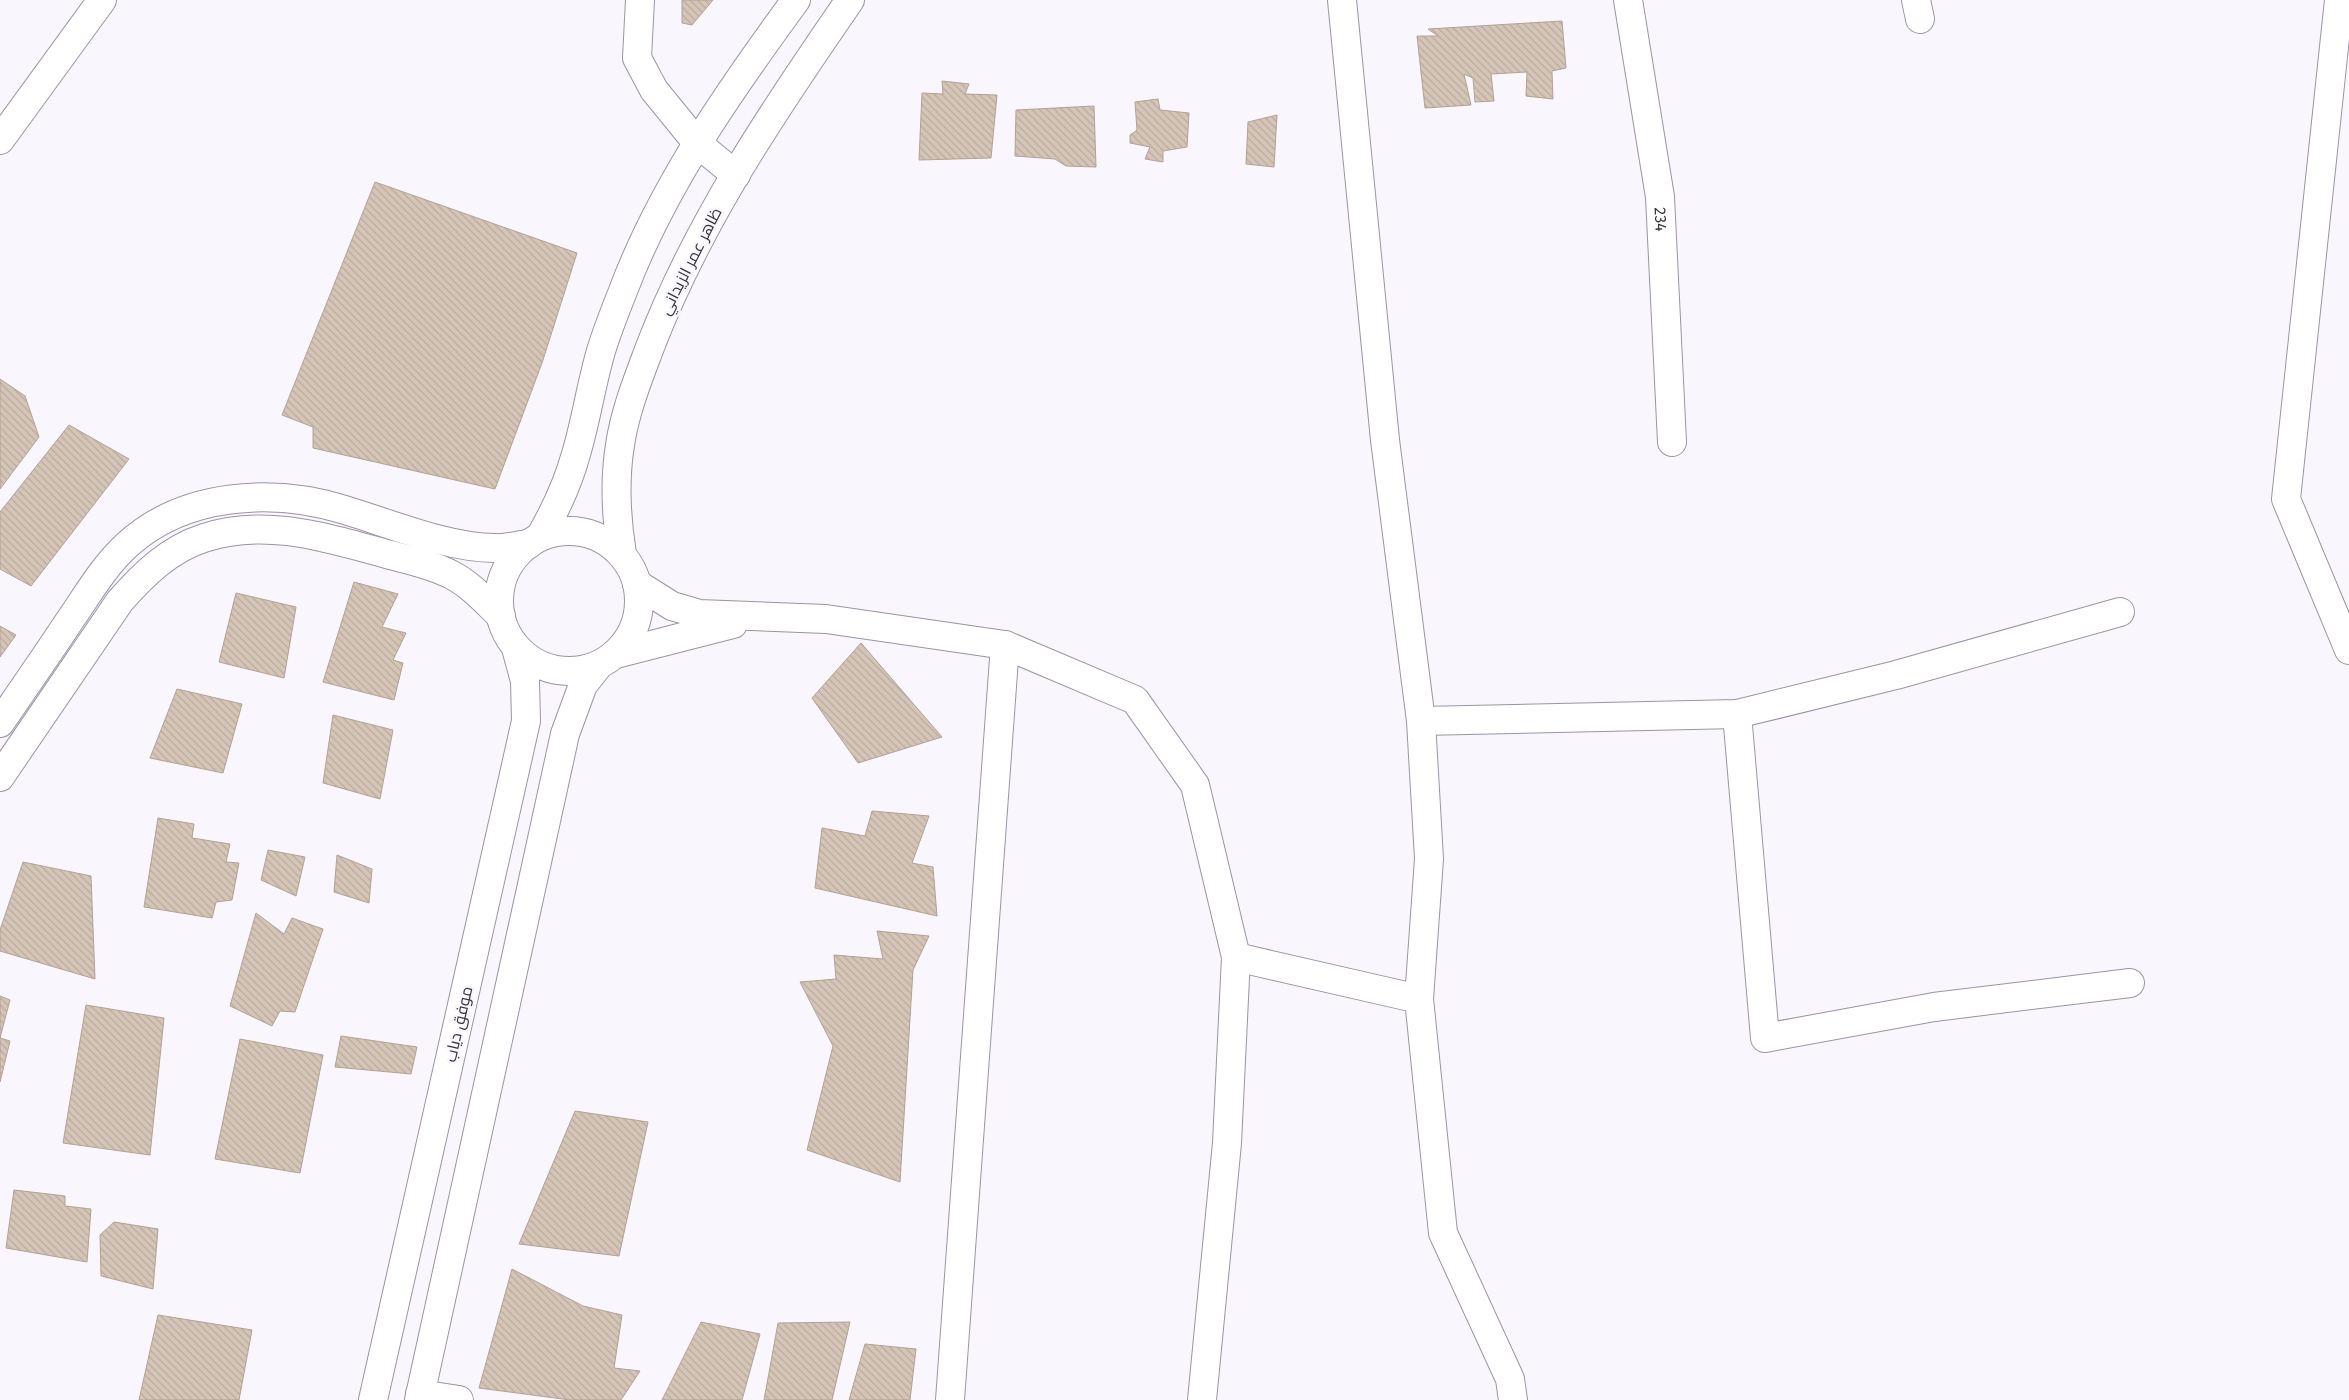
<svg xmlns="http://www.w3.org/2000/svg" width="2349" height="1400" font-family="'Fira Sans',Cairo,sans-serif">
	<defs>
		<pattern id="building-back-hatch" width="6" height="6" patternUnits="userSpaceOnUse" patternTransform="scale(1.25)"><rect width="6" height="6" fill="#d5c5b7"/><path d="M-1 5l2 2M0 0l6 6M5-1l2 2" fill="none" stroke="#b7aa9e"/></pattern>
	</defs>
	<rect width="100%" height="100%" fill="#faf6fd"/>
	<!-- building -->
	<path fill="url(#building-back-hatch)" stroke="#b2a295" d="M 682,0 L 713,0 L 692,25 L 682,23 Z
		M 1562,21 L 1566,68 L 1552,71 L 1553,99 L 1526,96 L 1527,72 L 1491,74 L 1494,101 L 1475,102 L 1473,78 L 1464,74 L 1471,105 L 1425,108 L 1417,36 L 1438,36 L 1428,29 Z
		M 942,81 L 969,84 L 965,94 L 997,95 L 991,158 L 919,160 L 922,93 L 943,94 Z
		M 1158,99 L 1160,110 L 1189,113 L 1187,147 L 1163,151 L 1163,162 L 1145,159 L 1150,147 L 1130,143 L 1130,135 L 1137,130 L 1135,102 Z
		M 1094,106 L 1096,167 L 1066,166 L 1055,159 L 1015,156 L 1016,110 Z
		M 1277,115 L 1274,167 L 1246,164 L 1248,122 Z
		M 375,182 L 577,253 L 542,363 L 495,489 L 313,448 L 313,427 L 282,415 Z
		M 0,379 L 25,396 L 39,437 L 0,489 Z
		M 69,425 L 129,459 L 31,586 L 0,569 L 0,512 Z
		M 354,582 L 398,594 L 382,627 L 406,633 L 393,660 L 403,663 L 394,700 L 323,682 Z
		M 236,593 L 296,607 L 284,678 L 219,662 Z
		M 0,626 L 16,635 L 0,657 Z
		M 861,643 L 942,737 L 858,763 L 812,698 Z
		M 177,689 L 242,704 L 223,773 L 150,758 Z
		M 333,715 L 393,730 L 380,799 L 323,783 Z
		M 872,811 L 929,816 L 912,863 L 933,867 L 937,916 L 815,888 L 822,828 L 865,836 Z
		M 158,818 L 194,824 L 192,838 L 230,844 L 226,862 L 239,863 L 232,900 L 216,902 L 212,918 L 144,907 Z
		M 268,850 L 305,857 L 296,896 L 261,880 Z
		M 337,855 L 372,869 L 369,903 L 334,892 Z
		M 23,862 L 91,876 L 95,979 L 0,951 L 0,930 Z
		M 256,913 L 284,934 L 292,918 L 323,929 L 295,1012 L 280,1011 L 272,1026 L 230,1006 Z
		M 877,931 L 929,936 L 913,970 L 900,1182 L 807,1150 L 833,1046 L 800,982 L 836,979 L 834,955 L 883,959 Z
		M 0,996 L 10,1000 L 0,1038 L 10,1041 L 0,1082 Z
		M 86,1005 L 164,1018 L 150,1155 L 63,1143 Z
		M 341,1036 L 417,1047 L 411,1074 L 335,1067 Z
		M 240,1039 L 323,1055 L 300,1173 L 215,1159 Z
		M 575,1111 L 648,1122 L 619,1256 L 519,1244 Z
		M 14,1190 L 65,1196 L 65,1206 L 91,1209 L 87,1262 L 6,1248 Z
		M 114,1222 L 158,1229 L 153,1289 L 101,1276 L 100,1235 Z
		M 512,1269 L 583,1306 L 622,1315 L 614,1368 L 640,1371 L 621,1400 L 570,1400 L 479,1388 Z
		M 158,1315 L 252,1330 L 239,1400 L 139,1400 Z
		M 701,1322 L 760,1334 L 742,1400 L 662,1400 Z
		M 850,1322 L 832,1400 L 764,1400 L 778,1323 Z
		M 865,1344 L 916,1349 L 910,1400 L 849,1400 Z"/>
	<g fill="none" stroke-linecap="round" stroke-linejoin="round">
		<defs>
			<g id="minor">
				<path d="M 640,0 L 637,58 L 654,90 L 698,144 L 736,175"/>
				<path d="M 1342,0 L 1385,440 L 1421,721 L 1429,859 L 1419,999 L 1443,1233 L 1510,1379 L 1513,1400"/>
				<path id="s1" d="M 1628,0 L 1660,197 L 1672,442"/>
				<path d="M 1916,0 L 1920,19"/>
				<path d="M 2339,0 L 2286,499 L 2349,650"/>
				<path d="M 0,140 L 102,0"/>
				<path d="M 637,584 L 672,606 L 699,614 L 826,619 L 1005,645 L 1135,700 L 1195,785 L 1236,957 L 1227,1143 L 1202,1400"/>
				<path d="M 616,654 L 733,624"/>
				<path d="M 1737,714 L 1765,1038 L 1934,1007 L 2130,983"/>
				<path d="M 1421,721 L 1737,714 L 1896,675 L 2120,612"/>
				<path d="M 0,723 C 23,689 47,655 70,620 C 88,594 104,566 127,545 C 185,492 274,488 345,510 C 391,524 448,548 495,548 C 506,549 518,545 529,544"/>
				<path d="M 0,777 L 120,601 C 143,575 169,549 204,538 C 264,518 324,537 383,553 C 405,559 431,564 452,575 C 471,585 486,602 501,616"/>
				<path d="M 1236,957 L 1419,999"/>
				<path d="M 420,1394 L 459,1400"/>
				<path d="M 950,1400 L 1005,645"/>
			</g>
			<path id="secondary" d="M499 601a70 70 0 1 1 140 0a70 70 0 1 1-140 0Z
				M 540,537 C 555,511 568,483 576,454 C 586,421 591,385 601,351 C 607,331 615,311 623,291 C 662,187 730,90 796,0
				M 622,554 C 616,517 614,482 620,445 C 625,411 638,379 650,347 C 698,222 774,110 850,0
				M 373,1400 L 526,721 L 525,681 L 516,648
				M 419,1400 L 565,734 L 583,685 L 598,666"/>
		</defs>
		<!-- minor casing -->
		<use href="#minor" stroke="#9d93a3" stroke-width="30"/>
		<!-- secondary casing -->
		<use href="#secondary" stroke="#9d93a3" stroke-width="30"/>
		<!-- minor -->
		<use href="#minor" stroke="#fff" stroke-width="28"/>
		<!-- secondary -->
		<use href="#secondary" stroke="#fff" stroke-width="28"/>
	</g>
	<g text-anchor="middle" stroke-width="5" stroke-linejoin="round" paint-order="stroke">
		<!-- street labels -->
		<g font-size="16" fill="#363238" stroke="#faf6fd">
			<text dy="6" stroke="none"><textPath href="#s1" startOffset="222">234</textPath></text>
			<text transform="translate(690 261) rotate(-63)" y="6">ظاهر عمر الزيداني</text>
			<text transform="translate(458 1024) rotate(-77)" y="6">موفق دياب</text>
		</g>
	</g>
</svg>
